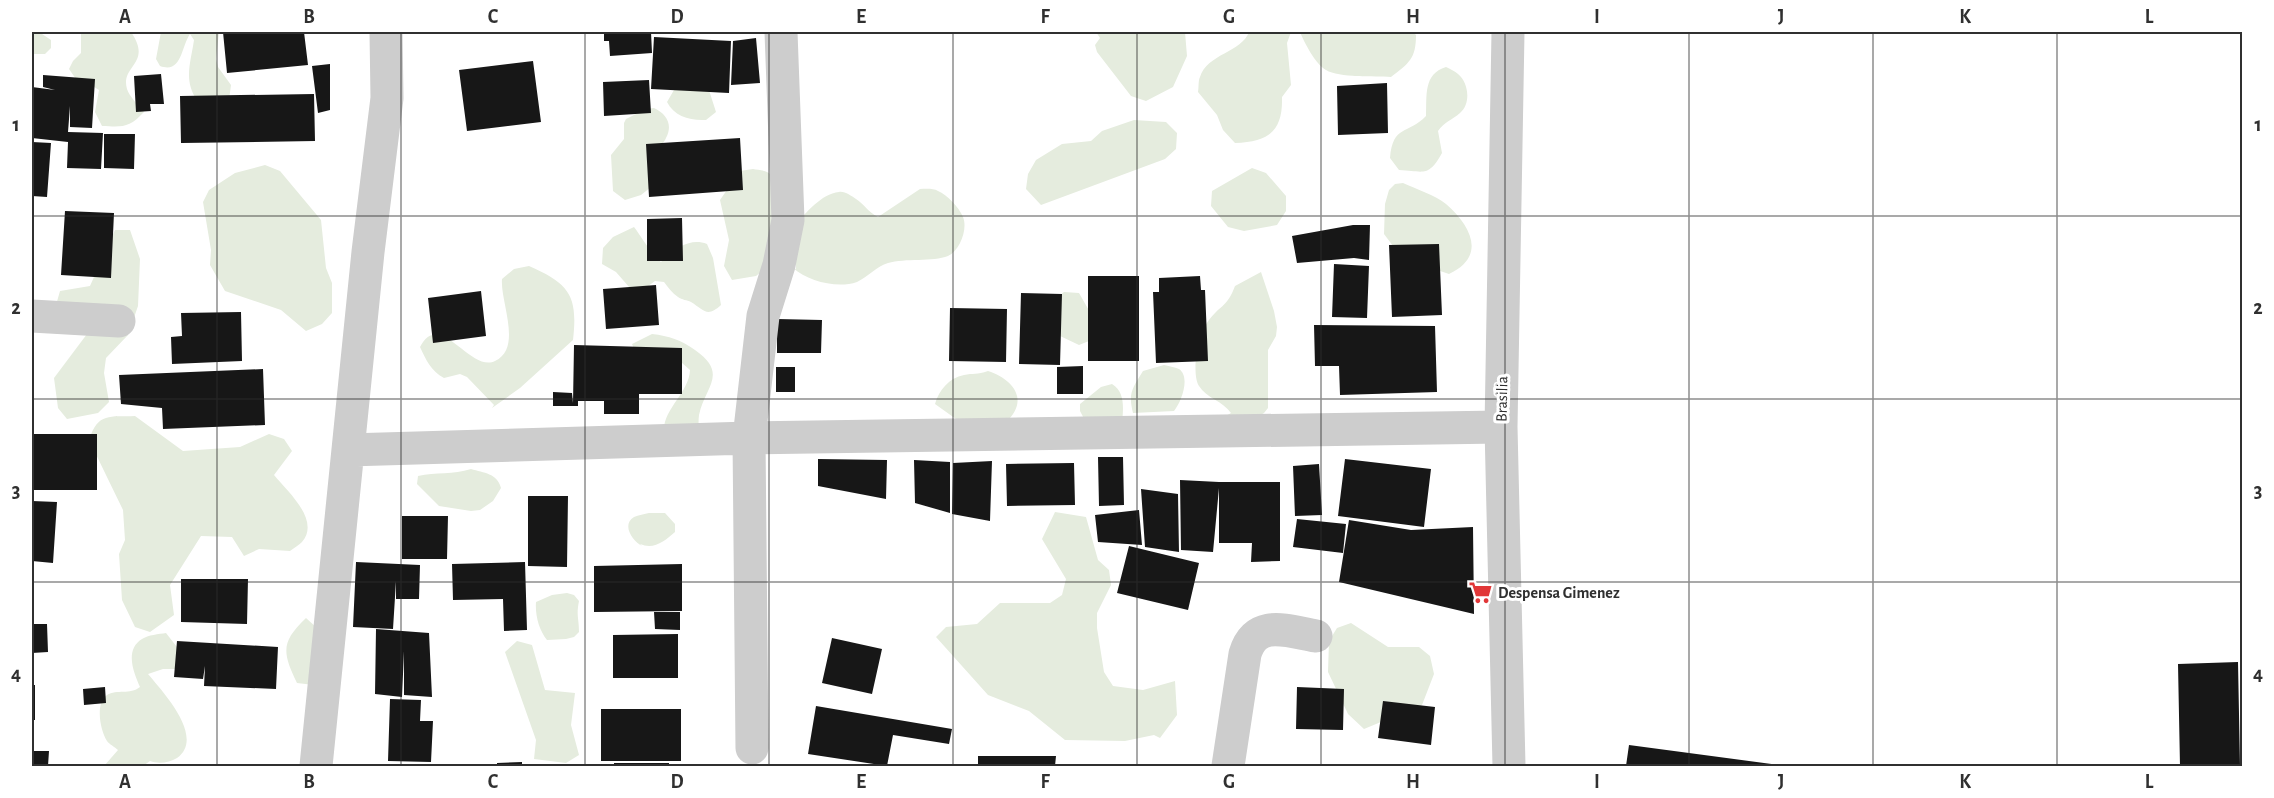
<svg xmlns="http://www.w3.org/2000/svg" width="2274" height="798" font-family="'Alegreya Sans',sans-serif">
	<rect width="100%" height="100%" fill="#fff"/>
	<!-- green -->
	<path fill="#e5ecde" d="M 32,32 L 39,32 L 51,40 L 51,48 L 45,54 L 32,54 Z
		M 81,32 L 131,32 C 153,64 120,65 127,89 C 129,96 139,106 144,112 C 129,128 123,127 102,126 L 95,112 L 99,90 L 86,82 L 78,82 L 69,69 L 73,61 L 81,53 Z
		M 161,32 L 219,32 L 216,59 L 218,67 L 231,85 L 229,100 L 197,100 C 183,80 191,62 194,40 L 190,34 C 181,47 182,74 160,66 L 156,59 Z
		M 1096,32 L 1185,32 L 1187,56 L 1173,87 L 1146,101 L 1131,96 L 1097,52 L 1095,45 L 1100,38 Z
		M 1249,32 L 1291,32 L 1287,43 L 1291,85 L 1282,97 C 1283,131 1269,142 1235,143 L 1223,130 L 1217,115 L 1198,92 C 1199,87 1198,81 1200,77 C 1207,54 1242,52 1249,32 Z
		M 1300,32 L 1413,32 L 1416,35 C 1416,59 1409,63 1391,77 C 1375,76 1339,78 1326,70 C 1316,65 1304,42 1300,32 Z
		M 1446,67 C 1450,69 1455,71 1458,74 C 1469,83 1471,104 1460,113 C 1452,120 1444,122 1438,131 L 1442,153 C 1428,178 1424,171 1399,170 L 1390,158 C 1393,124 1408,135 1426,116 C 1427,96 1423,74 1446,67 Z
		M 708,87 L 716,112 L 706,120 C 690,121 674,116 667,102 L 674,90 Z
		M 654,108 C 667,114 673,125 666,138 C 664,143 660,145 659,150 C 655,162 653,175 651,187 L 641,195 L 625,200 L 613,191 L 611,155 L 624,139 L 624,123 L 626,119 L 646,109 Z
		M 1134,120 L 1166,122 L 1177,133 L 1176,149 L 1165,159 L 1041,205 L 1026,189 L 1028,174 L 1036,160 L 1062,144 L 1091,141 L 1102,131 Z
		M 265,165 L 280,171 L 321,220 L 326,268 L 332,283 L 332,313 L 322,324 L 306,331 L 281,310 L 225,291 L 210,265 L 211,250 L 203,202 L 209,190 L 235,173 Z
		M 1252,168 L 1266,173 L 1286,196 L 1286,211 L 1277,225 L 1244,231 L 1228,227 L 1211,206 L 1212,191 Z
		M 753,169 C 758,170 766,170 770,174 C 783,189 766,252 762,271 L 756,276 L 732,280 L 724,266 L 729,240 L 720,200 L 740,171 Z
		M 1403,183 C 1416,189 1435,195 1446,204 C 1471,226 1487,256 1449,274 L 1402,258 L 1384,234 L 1385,204 L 1389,190 L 1395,184 Z
		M 920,189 C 925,189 933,188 938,191 C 947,195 959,207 963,217 C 968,229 960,250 948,256 C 933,262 905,258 888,263 C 877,266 868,277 857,282 C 837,289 808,281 793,268 L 796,269 L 795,225 C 806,213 821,194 839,192 C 845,191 851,196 856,199 C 864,204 868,212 878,217 Z
		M 634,227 C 641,236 654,258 661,262 C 673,250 689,237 707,244 L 713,258 L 721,305 C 707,318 704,310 691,302 C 687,300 682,300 678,297 C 672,293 668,287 664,282 L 655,281 L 636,295 L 616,272 L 602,264 L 603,248 L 613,237 Z
		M 115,230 L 130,230 L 140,259 L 138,306 L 128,335 L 106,358 L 104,373 L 109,402 L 98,413 L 67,419 L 58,408 L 54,378 L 99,318 L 56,305 L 60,291 L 90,286 Z
		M 529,266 C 570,284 578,296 573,340 L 520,388 L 492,408 L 494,405 L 467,377 L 460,374 L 444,378 C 431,371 426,360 420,347 C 440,308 470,373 495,361 C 523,348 500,302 502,279 L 514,269 Z
		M 1261,272 L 1274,311 L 1277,327 L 1276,336 L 1268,350 L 1268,408 L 1264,413 L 1249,422 L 1226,416 L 1231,413 C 1223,401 1206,398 1199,386 C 1191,373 1198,335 1207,323 C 1218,306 1227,308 1235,286 Z
		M 1064,292 L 1079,293 L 1091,314 L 1094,339 L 1079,345 L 1058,335 L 1046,307 Z
		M 652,334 C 669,336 681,340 695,350 C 729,374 705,386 699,415 C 698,422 699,431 699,438 L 664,431 C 663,409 689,393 690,370 L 673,355 L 635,351 L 632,344 Z
		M 1164,365 C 1168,366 1175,367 1179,369 C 1191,377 1181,403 1174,411 L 1133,413 C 1128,393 1132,389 1143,371 Z
		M 988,371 C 1013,379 1030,400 1006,422 L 956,419 L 935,404 C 939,390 949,378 964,375 C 973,373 977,375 988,371 Z
		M 1112,384 C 1126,393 1123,409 1122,424 L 1089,428 L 1080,411 L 1080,404 L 1101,387 Z
		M 135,416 L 183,451 L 240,447 L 269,434 L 284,439 L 292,451 L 274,475 C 287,491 321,520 302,542 C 299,545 294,548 290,551 L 259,549 L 244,556 L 232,537 L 201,536 L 170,585 L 174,615 L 150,632 L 135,627 L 122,600 L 119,554 L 125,540 L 123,510 L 89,440 C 98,412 110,417 135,416 Z
		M 471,469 C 484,473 497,473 501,488 L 493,501 L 480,510 L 471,511 L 439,506 L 417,484 L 418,476 C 436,472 453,475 471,469 Z
		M 1055,512 L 1086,517 L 1098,560 L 1109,570 L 1111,585 L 1097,613 L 1097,628 L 1104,672 L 1113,686 L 1143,690 L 1175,681 L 1177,715 L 1160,738 L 1154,735 L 1125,741 L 1065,740 L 1029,711 L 988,695 L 936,637 L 946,627 L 977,624 L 1000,603 L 1050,603 L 1062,595 L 1066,579 L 1042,539 Z
		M 649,513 L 665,513 L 675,524 L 675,532 C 665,541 654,550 640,544 L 642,546 C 633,541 621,525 634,517 C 638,515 645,514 649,513 Z
		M 567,593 L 574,595 L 579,601 C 576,616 579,618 579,632 L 574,637 L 566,639 L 547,640 C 539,630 535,615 536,602 L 552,595 Z
		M 306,618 L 317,628 L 314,685 L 297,683 C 282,652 281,642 306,618 Z
		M 1351,623 L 1388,647 L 1419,647 L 1430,656 L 1434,674 L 1422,705 L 1364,729 L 1348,714 L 1328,672 L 1329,641 L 1337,628 Z
		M 166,633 L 184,656 L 179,669 L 163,669 L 148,674 C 162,691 206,737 177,758 C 169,763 158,764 150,761 L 143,766 L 104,766 L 118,750 C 115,747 109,744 107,741 C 100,730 95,703 107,695 C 117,689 130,695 140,687 C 134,673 124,650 142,639 C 148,635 159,634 166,633 Z
		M 517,641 L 532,645 L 545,690 L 575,693 L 571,725 L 579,755 L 566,763 L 534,759 L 536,740 L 505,652 Z"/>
	<!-- building -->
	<path fill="#171717" d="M 223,32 L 304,32 L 308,65 L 227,73 Z
		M 604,32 L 651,32 L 652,53 L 610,56 L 609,41 L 604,41 Z
		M 654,37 L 731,41 L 729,93 L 651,89 Z
		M 756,38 L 760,83 L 731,85 L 733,41 Z
		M 533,61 L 541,122 L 467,131 L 459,70 Z
		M 330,64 L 330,110 L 318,113 L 312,66 Z
		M 161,74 L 164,104 L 150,104 L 151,111 L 136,112 L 134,76 Z
		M 43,75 L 95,79 L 92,128 L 70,127 L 70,106 L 68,132 L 103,133 L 101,169 L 67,168 L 68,142 L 32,138 L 32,87 L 55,90 L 43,87 Z
		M 649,80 L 651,113 L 604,116 L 603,82 Z
		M 1387,83 L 1388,133 L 1338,135 L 1337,86 Z
		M 314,94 L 315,141 L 181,143 L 180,96 Z
		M 104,134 L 135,134 L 134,169 L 104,168 Z
		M 740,138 L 743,190 L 649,197 L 646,144 Z
		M 32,142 L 51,143 L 47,197 L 32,196 Z
		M 65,211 L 114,213 L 111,278 L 61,275 Z
		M 682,218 L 683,261 L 647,261 L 647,219 Z
		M 1353,225 L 1370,225 L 1369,260 L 1354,258 L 1297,263 L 1292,236 Z
		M 1439,244 L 1442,315 L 1392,317 L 1389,245 Z
		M 1334,264 L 1369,266 L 1367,318 L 1332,317 Z
		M 1088,276 L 1139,276 L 1139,361 L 1088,361 Z
		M 1200,276 L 1201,290 L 1205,290 L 1208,361 L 1156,363 L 1153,292 L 1159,292 L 1159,278 Z
		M 656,285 L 659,325 L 606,329 L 603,289 Z
		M 481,291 L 486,336 L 433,343 L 428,298 Z
		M 1021,293 L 1062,294 L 1060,365 L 1019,364 Z
		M 950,308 L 1007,309 L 1006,362 L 949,361 Z
		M 241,312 L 242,361 L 172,364 L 171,337 L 182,336 L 181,313 Z
		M 777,319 L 822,320 L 821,353 L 777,353 Z
		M 1314,325 L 1435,326 L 1437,392 L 1340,395 L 1339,366 L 1315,366 Z
		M 574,345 L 682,348 L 682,394 L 639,394 L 639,414 L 604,414 L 604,401 L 578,401 L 578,406 L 553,406 L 553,392 L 572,393 L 573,403 Z
		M 1083,366 L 1083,394 L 1057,394 L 1057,367 Z
		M 776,367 L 795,367 L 795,392 L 776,392 Z
		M 263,369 L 265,425 L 163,429 L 162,408 L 121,404 L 119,375 Z
		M 32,434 L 97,434 L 97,490 L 32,490 Z
		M 1098,457 L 1123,457 L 1124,505 L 1099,506 Z
		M 818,459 L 887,460 L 886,499 L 818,486 Z
		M 1345,459 L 1431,469 L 1424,527 L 1338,516 Z
		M 914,460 L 950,462 L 950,513 L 915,503 Z
		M 992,461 L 990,521 L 952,514 L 953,463 Z
		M 1074,463 L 1075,505 L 1007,506 L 1006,464 Z
		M 1319,464 L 1322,515 L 1295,516 L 1293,466 Z
		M 1180,480 L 1219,482 L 1280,482 L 1280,561 L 1251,562 L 1252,543 L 1219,543 L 1219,488 L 1213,552 L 1181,550 Z
		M 1141,489 L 1178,494 L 1179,552 L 1145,547 Z
		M 528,496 L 568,496 L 567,567 L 528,566 Z
		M 32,501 L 57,502 L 53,563 L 32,561 Z
		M 1139,510 L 1142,545 L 1098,542 L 1095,515 Z
		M 402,516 L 448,516 L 447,559 L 402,559 Z
		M 1297,519 L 1346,524 L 1343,553 L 1293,547 Z
		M 1349,520 L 1411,530 L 1473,527 L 1474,614 L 1339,582 Z
		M 1129,546 L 1199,563 L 1188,610 L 1117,593 Z
		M 356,562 L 420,565 L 419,599 L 396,599 L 396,581 L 393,629 L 353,627 Z
		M 525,562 L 527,630 L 504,631 L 503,599 L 453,600 L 452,564 Z
		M 682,564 L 682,611 L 594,612 L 594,566 Z
		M 181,579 L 248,579 L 247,624 L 181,622 Z
		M 654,612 L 680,612 L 680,630 L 655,629 Z
		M 32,624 L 47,624 L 48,652 L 32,653 Z
		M 376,629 L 429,633 L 432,697 L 404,695 L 404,651 L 402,697 L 375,694 Z
		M 678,634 L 678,678 L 613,678 L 613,635 Z
		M 832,638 L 882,649 L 872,694 L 822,683 Z
		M 177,641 L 278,647 L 276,689 L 204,686 L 205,666 L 203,679 L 174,677 Z
		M 2238,662 L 2240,766 L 2180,766 L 2178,664 Z
		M 32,685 L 35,685 L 35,720 L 32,720 Z
		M 105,687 L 106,703 L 84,705 L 83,689 Z
		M 1297,687 L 1344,689 L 1343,730 L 1296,729 Z
		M 390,699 L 421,700 L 420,721 L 433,721 L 431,762 L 388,761 Z
		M 1383,701 L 1435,707 L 1431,745 L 1378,738 Z
		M 816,706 L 952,729 L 949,744 L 893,735 L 887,766 L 808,754 Z
		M 601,709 L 681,709 L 681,761 L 601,761 Z
		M 1629,745 L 1779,765 L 1779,766 L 1626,766 Z
		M 32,751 L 49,751 L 48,766 L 32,766 Z
		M 978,756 L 1056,756 L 1055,766 L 978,766 Z
		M 522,762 L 522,766 L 497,766 L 497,763 Z
		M 614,763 L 669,763 L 669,766 L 614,766 Z
		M 398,764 L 458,764 L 458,766 L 398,766 Z"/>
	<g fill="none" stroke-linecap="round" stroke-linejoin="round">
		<!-- minor -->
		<path stroke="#cdcdcd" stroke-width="33" d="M 1508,32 L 1501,427 L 1509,766
			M 32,316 L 119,321
			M 348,450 L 749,438 L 1501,427
			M 752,748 L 749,438 L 763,316 L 779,265 L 788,220 L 781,32
			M 316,766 L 368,252 L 387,98 L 386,32
			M 1228,766 L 1245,654 C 1256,618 1287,631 1316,636"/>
	</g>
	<!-- grid -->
	<path fill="none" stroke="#303030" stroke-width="1.5" stroke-opacity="0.55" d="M 217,32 L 217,766M 401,32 L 401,766M 585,32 L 585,766M 769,32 L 769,766M 953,32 L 953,766M 1137,32 L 1137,766M 1321,32 L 1321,766M 1505,32 L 1505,766M 1689,32 L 1689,766M 1873,32 L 1873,766M 2057,32 L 2057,766M 32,216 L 2242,216M 32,399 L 2242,399M 32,582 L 2242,582"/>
	<!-- icons -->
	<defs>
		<symbol id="supermarket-bare" viewBox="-9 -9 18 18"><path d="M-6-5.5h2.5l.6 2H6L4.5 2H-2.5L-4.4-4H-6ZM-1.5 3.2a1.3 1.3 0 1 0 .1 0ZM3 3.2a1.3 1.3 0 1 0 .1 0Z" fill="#e13738" stroke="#fff" stroke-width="2.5" paint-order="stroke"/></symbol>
	</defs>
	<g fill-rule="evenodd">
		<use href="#supermarket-bare" x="1464" y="576" width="33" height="33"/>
	</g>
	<g text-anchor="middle" stroke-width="6" stroke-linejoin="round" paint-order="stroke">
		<!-- street labels -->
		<g font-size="16" fill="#303030" stroke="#fff">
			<text transform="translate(1501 399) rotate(-89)" y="6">Brasilia</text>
		</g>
		<!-- poi labels -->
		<g font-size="16" font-weight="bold" fill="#303030" stroke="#fff" text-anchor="start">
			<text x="1498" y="598">Despensa Gimenez</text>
		</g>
	</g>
	<!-- border -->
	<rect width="2274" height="798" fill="none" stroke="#ffffff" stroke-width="66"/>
	<rect x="33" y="33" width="2208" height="732" fill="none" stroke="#303030" stroke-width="2"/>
	<g font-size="20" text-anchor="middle" font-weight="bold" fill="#303030">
		<text x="125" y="23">A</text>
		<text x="309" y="23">B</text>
		<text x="493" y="23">C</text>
		<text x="677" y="23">D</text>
		<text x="861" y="23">E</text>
		<text x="1045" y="23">F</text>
		<text x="1229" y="23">G</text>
		<text x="1413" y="23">H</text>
		<text x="1597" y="23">I</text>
		<text x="1781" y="23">J</text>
		<text x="1965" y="23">K</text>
		<text x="2149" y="23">L</text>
		<text x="16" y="131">1</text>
		<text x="2258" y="131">1</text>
		<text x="16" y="314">2</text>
		<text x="2258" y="314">2</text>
		<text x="16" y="497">3</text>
		<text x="2258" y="497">3</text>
		<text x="16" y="680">4</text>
		<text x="2258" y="680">4</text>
		<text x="125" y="788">A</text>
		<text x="309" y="788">B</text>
		<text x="493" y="788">C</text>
		<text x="677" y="788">D</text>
		<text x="861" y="788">E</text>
		<text x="1045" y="788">F</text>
		<text x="1229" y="788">G</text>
		<text x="1413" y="788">H</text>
		<text x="1597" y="788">I</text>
		<text x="1781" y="788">J</text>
		<text x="1965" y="788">K</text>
		<text x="2149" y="788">L</text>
	</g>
</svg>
